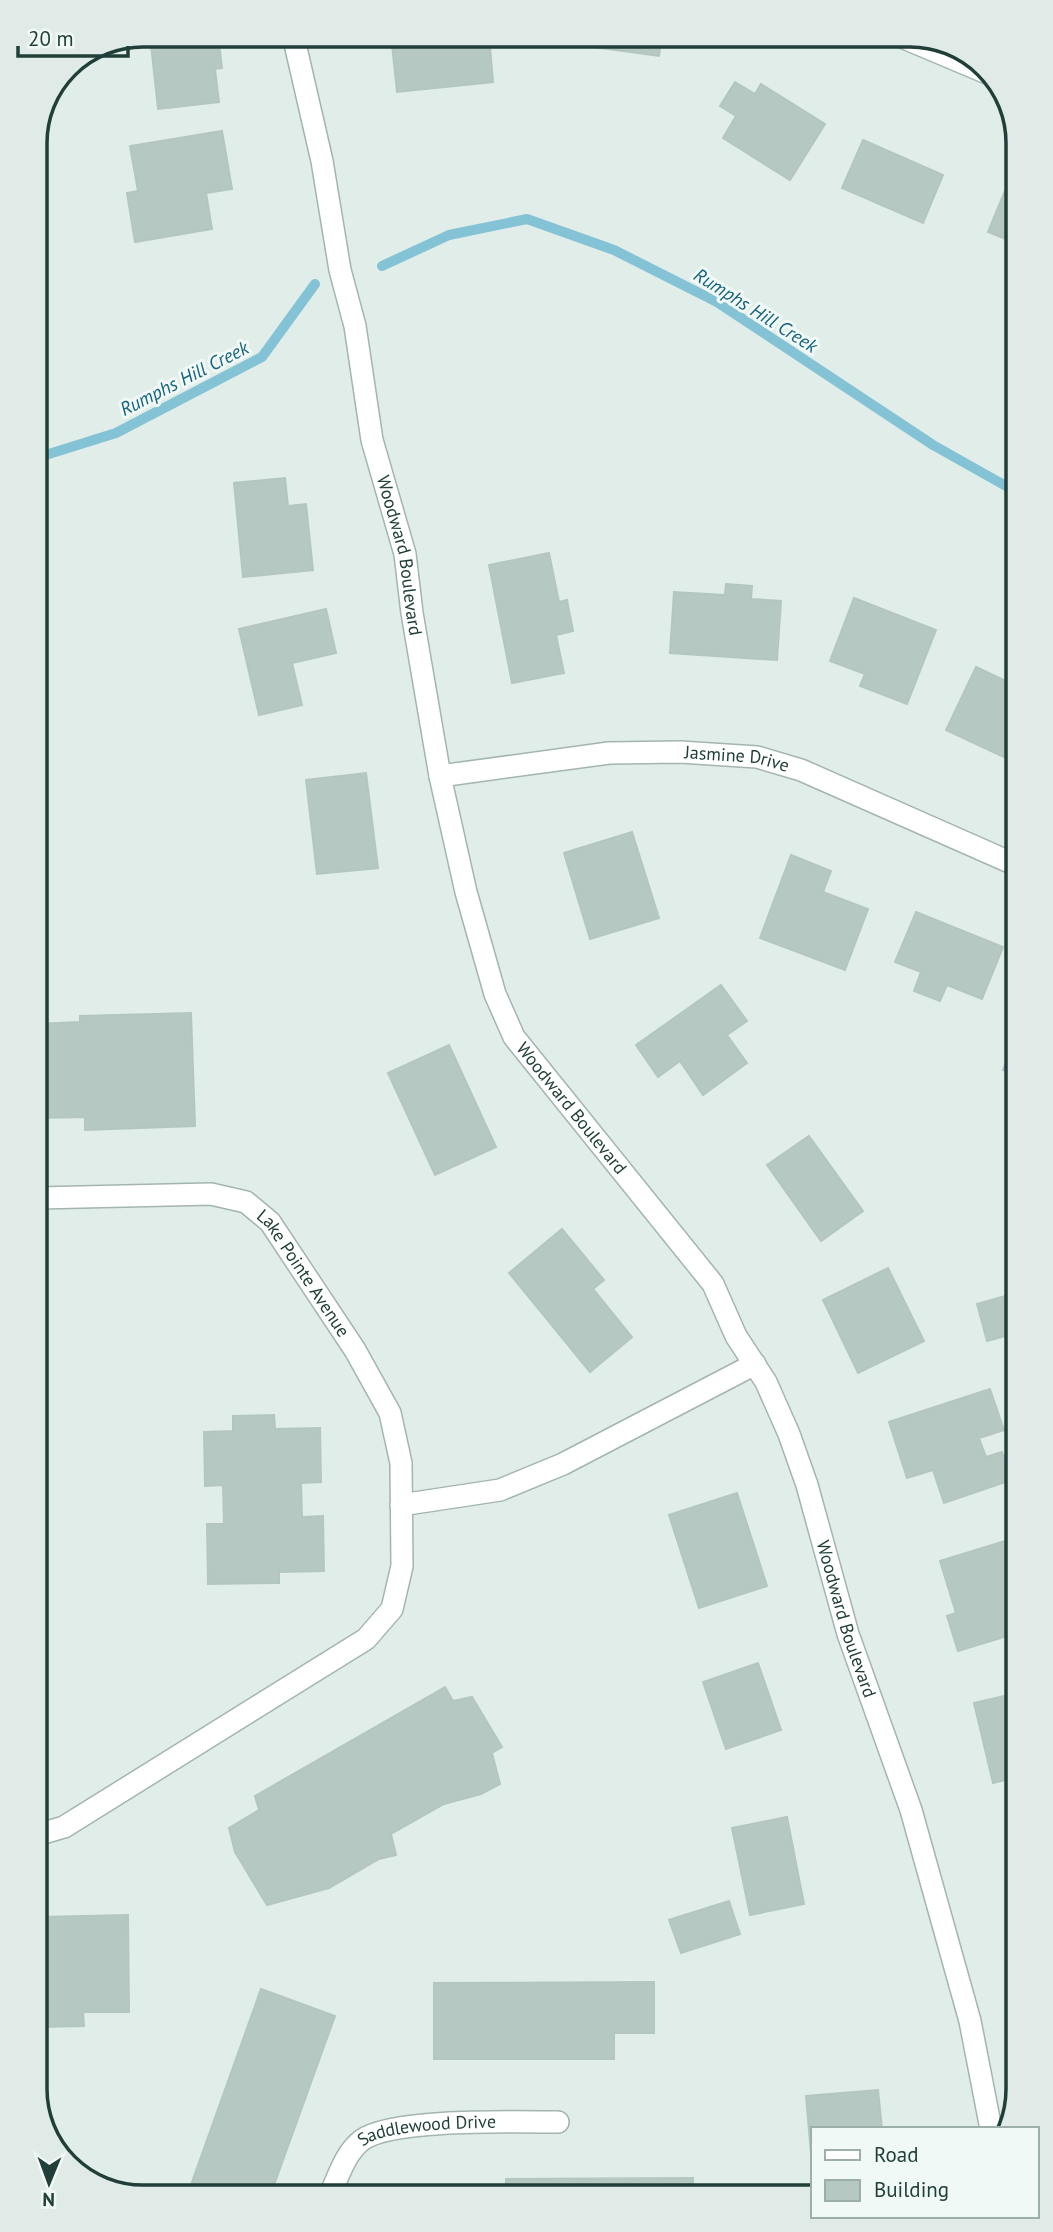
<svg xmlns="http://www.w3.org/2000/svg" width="1053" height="2232" font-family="'PT Sans',sans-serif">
	<rect width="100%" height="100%" fill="#e1ede8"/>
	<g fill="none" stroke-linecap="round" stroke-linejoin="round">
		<!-- stream -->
		<path stroke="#84c2d6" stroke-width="10" d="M 382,266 L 449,235 L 527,219 L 614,250 L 717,302 L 933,445 L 1013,490
			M 36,458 L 116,433 L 262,357 L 315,284"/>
	</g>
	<!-- building -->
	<path fill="#b6c8c2" stroke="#b3c7c0" stroke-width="2" d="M 150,35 L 218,35 L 222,68 L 215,69 L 219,102 L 158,109 Z
		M 391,35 L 489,35 L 493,82 L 397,92 Z
		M 564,35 L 662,35 L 659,56 L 563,43 Z
		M 735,82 L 755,94 L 761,84 L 825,124 L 790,180 L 723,138 L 736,116 L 720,106 Z
		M 222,131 L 232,189 L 206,193 L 212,229 L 135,242 L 127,193 L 138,191 L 130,146 Z
		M 863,140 L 943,175 L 923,223 L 842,188 Z
		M 1011,176 L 1012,177 L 1013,242 L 988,232 Z
		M 285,478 L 288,506 L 306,504 L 313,570 L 243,577 L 234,483 Z
		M 549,553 L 559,602 L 567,600 L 573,631 L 556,635 L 564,673 L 512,683 L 489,565 Z
		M 726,584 L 752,586 L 751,599 L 781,601 L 777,660 L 670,653 L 674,592 L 725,595 Z
		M 854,598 L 936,630 L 907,704 L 860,686 L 865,674 L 830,661 Z
		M 326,609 L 336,653 L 292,663 L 302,705 L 259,715 L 239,629 Z
		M 976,667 L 1014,685 L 1014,746 L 1008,759 L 946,730 Z
		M 366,773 L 378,868 L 317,874 L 306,780 Z
		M 632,832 L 659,918 L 590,939 L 564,853 Z
		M 791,855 L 831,871 L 823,892 L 868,909 L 845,970 L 760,938 Z
		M 916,912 L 1003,947 L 982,999 L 947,985 L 940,1001 L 914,991 L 921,972 L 895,962 Z
		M 721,985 L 747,1021 L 727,1035 L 747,1063 L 703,1095 L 680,1061 L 658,1077 L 636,1045 Z
		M 191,1013 L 195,1126 L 85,1130 L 85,1117 L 38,1118 L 38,1024 L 80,1022 L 80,1016 Z
		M 1015,1040 L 1015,1074 L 1003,1070 Z
		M 449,1045 L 496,1147 L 435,1175 L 388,1073 Z
		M 809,1136 L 863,1211 L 821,1241 L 767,1165 Z
		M 562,1229 L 604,1280 L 593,1289 L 632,1337 L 590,1372 L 509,1273 Z
		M 888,1268 L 924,1341 L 858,1373 L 823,1300 Z
		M 1016,1293 L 1016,1333 L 987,1341 L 977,1304 Z
		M 990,1389 L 1004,1430 L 979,1438 L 986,1457 L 1002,1452 L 1011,1480 L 944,1503 L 933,1470 L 907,1478 L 889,1422 Z
		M 274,1415 L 275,1429 L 320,1428 L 321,1482 L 301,1483 L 302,1517 L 323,1516 L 324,1571 L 279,1572 L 279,1583 L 208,1584 L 207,1524 L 224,1524 L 223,1485 L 205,1486 L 204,1432 L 233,1431 L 233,1416 Z
		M 737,1493 L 767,1586 L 699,1608 L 669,1515 Z
		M 1005,1541 L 1016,1578 L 1017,1633 L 958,1651 L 947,1616 L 956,1613 L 940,1561 Z
		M 758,1663 L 781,1730 L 726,1749 L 703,1682 Z
		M 445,1687 L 453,1701 L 472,1697 L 502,1747 L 492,1753 L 500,1784 L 481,1794 L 444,1804 L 391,1834 L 396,1855 L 379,1859 L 329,1888 L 267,1905 L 235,1852 L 229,1828 L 259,1810 L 255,1796 Z
		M 1017,1693 L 1017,1777 L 993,1783 L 974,1703 Z
		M 787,1817 L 804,1904 L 750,1915 L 732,1828 Z
		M 729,1901 L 740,1934 L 681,1953 L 669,1920 Z
		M 128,1915 L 129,2012 L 83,2012 L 84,2026 L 41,2027 L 40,1917 Z
		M 654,1982 L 654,2033 L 614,2033 L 614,2059 L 434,2059 L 434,1983 Z
		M 261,1989 L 335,2016 L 270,2196 L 187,2196 Z
		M 878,2090 L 882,2129 L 813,2129 L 813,2177 L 806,2096 Z
		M 693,2178 L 693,2193 L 506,2194 L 506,2179 Z"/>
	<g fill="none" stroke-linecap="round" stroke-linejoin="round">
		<defs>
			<g id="minor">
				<path id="s1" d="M 293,35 L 322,161 L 340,270 L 355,326 L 372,440 L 405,554 L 412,613 L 440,776 L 466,892 L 495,994 L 514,1037 L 713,1284 L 736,1336 L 766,1382 L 789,1434 L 807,1485 L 848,1634 L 911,1810 L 970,2021 L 991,2129"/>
				<path d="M 897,35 L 987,73"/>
				<path id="s2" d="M 440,776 L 609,753 L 680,752 L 757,757 L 801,770 L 1014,864"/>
				<path id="s3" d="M 38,1198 L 211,1194 L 246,1202 L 270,1222 L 355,1350 L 390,1413 L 401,1463 L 402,1566 L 392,1609 L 366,1639 L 64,1827 L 40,1834"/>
				<path d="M 401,1505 L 500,1490 L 563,1464 L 755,1364"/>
				<path id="s4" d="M 330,2195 C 338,2177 345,2153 362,2140 C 392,2118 517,2122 558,2122"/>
			</g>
		</defs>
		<!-- minor casing -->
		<use href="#minor" stroke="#a3b5b0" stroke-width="24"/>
		<!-- minor -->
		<use href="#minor" stroke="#fff" stroke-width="21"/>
	</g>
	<g text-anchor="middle" stroke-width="6" stroke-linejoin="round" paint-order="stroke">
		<!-- street labels -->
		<g font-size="18" fill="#203f39" stroke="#f1f9f6">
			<text dy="6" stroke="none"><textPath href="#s1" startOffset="532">Woodward Boulevard</textPath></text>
			<text dy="6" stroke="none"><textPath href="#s2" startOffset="299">Jasmine Drive</textPath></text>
			<text dy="6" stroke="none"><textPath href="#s1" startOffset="1120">Woodward Boulevard</textPath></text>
			<text dy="6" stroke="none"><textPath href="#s3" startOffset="301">Lake Pointe Avenue</textPath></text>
			<text dy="6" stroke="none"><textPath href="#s1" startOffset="1708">Woodward Boulevard</textPath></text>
			<text dy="6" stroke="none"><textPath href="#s4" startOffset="131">Saddlewood Drive</textPath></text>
		</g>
		<!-- water labels -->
		<g font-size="19" font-style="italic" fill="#15637f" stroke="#f1f9f6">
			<text transform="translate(756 310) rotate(32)" y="7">Rumphs Hill Creek</text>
			<text transform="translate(184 378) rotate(-27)" y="7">Rumphs Hill Creek</text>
		</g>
	</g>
	<!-- crop -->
	<path d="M0 0H1053V2232H0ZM143 47H910A96 96 0 0 1 1006 143V2089A96 96 0 0 1 910 2185H143A96 96 0 0 1 47 2089V143A96 96 0 0 1 143 47Z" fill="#e0eae7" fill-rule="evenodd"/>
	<path fill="none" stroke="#203f39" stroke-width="3.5" d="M143 47H910A96 96 0 0 1 1006 143V2089A96 96 0 0 1 910 2185H143A96 96 0 0 1 47 2089V143A96 96 0 0 1 143 47Z"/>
	<!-- legend -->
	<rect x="811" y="2127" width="228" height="91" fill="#f1f9f6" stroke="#9dafaa" stroke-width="2"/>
	<rect x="825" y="2150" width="35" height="10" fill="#ffffff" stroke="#9dafaa" stroke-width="2"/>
	<text x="874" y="2162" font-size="21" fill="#203f39">Road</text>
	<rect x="825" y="2180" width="35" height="21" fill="#b6c8c2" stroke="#9dafaa" stroke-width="2"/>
	<text x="874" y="2197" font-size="21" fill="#203f39">Building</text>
	<!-- north arrow -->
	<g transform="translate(49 2183) rotate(181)" stroke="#f1f9f6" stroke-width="5" paint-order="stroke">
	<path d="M0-5L12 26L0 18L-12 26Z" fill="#203f39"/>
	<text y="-10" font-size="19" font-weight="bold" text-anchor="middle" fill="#203f39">N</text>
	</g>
	<!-- scale -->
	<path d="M18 46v10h110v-10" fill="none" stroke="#203f39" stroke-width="3.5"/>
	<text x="28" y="46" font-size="21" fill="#203f39" stroke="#f1f9f6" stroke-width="5" paint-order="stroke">20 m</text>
</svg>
